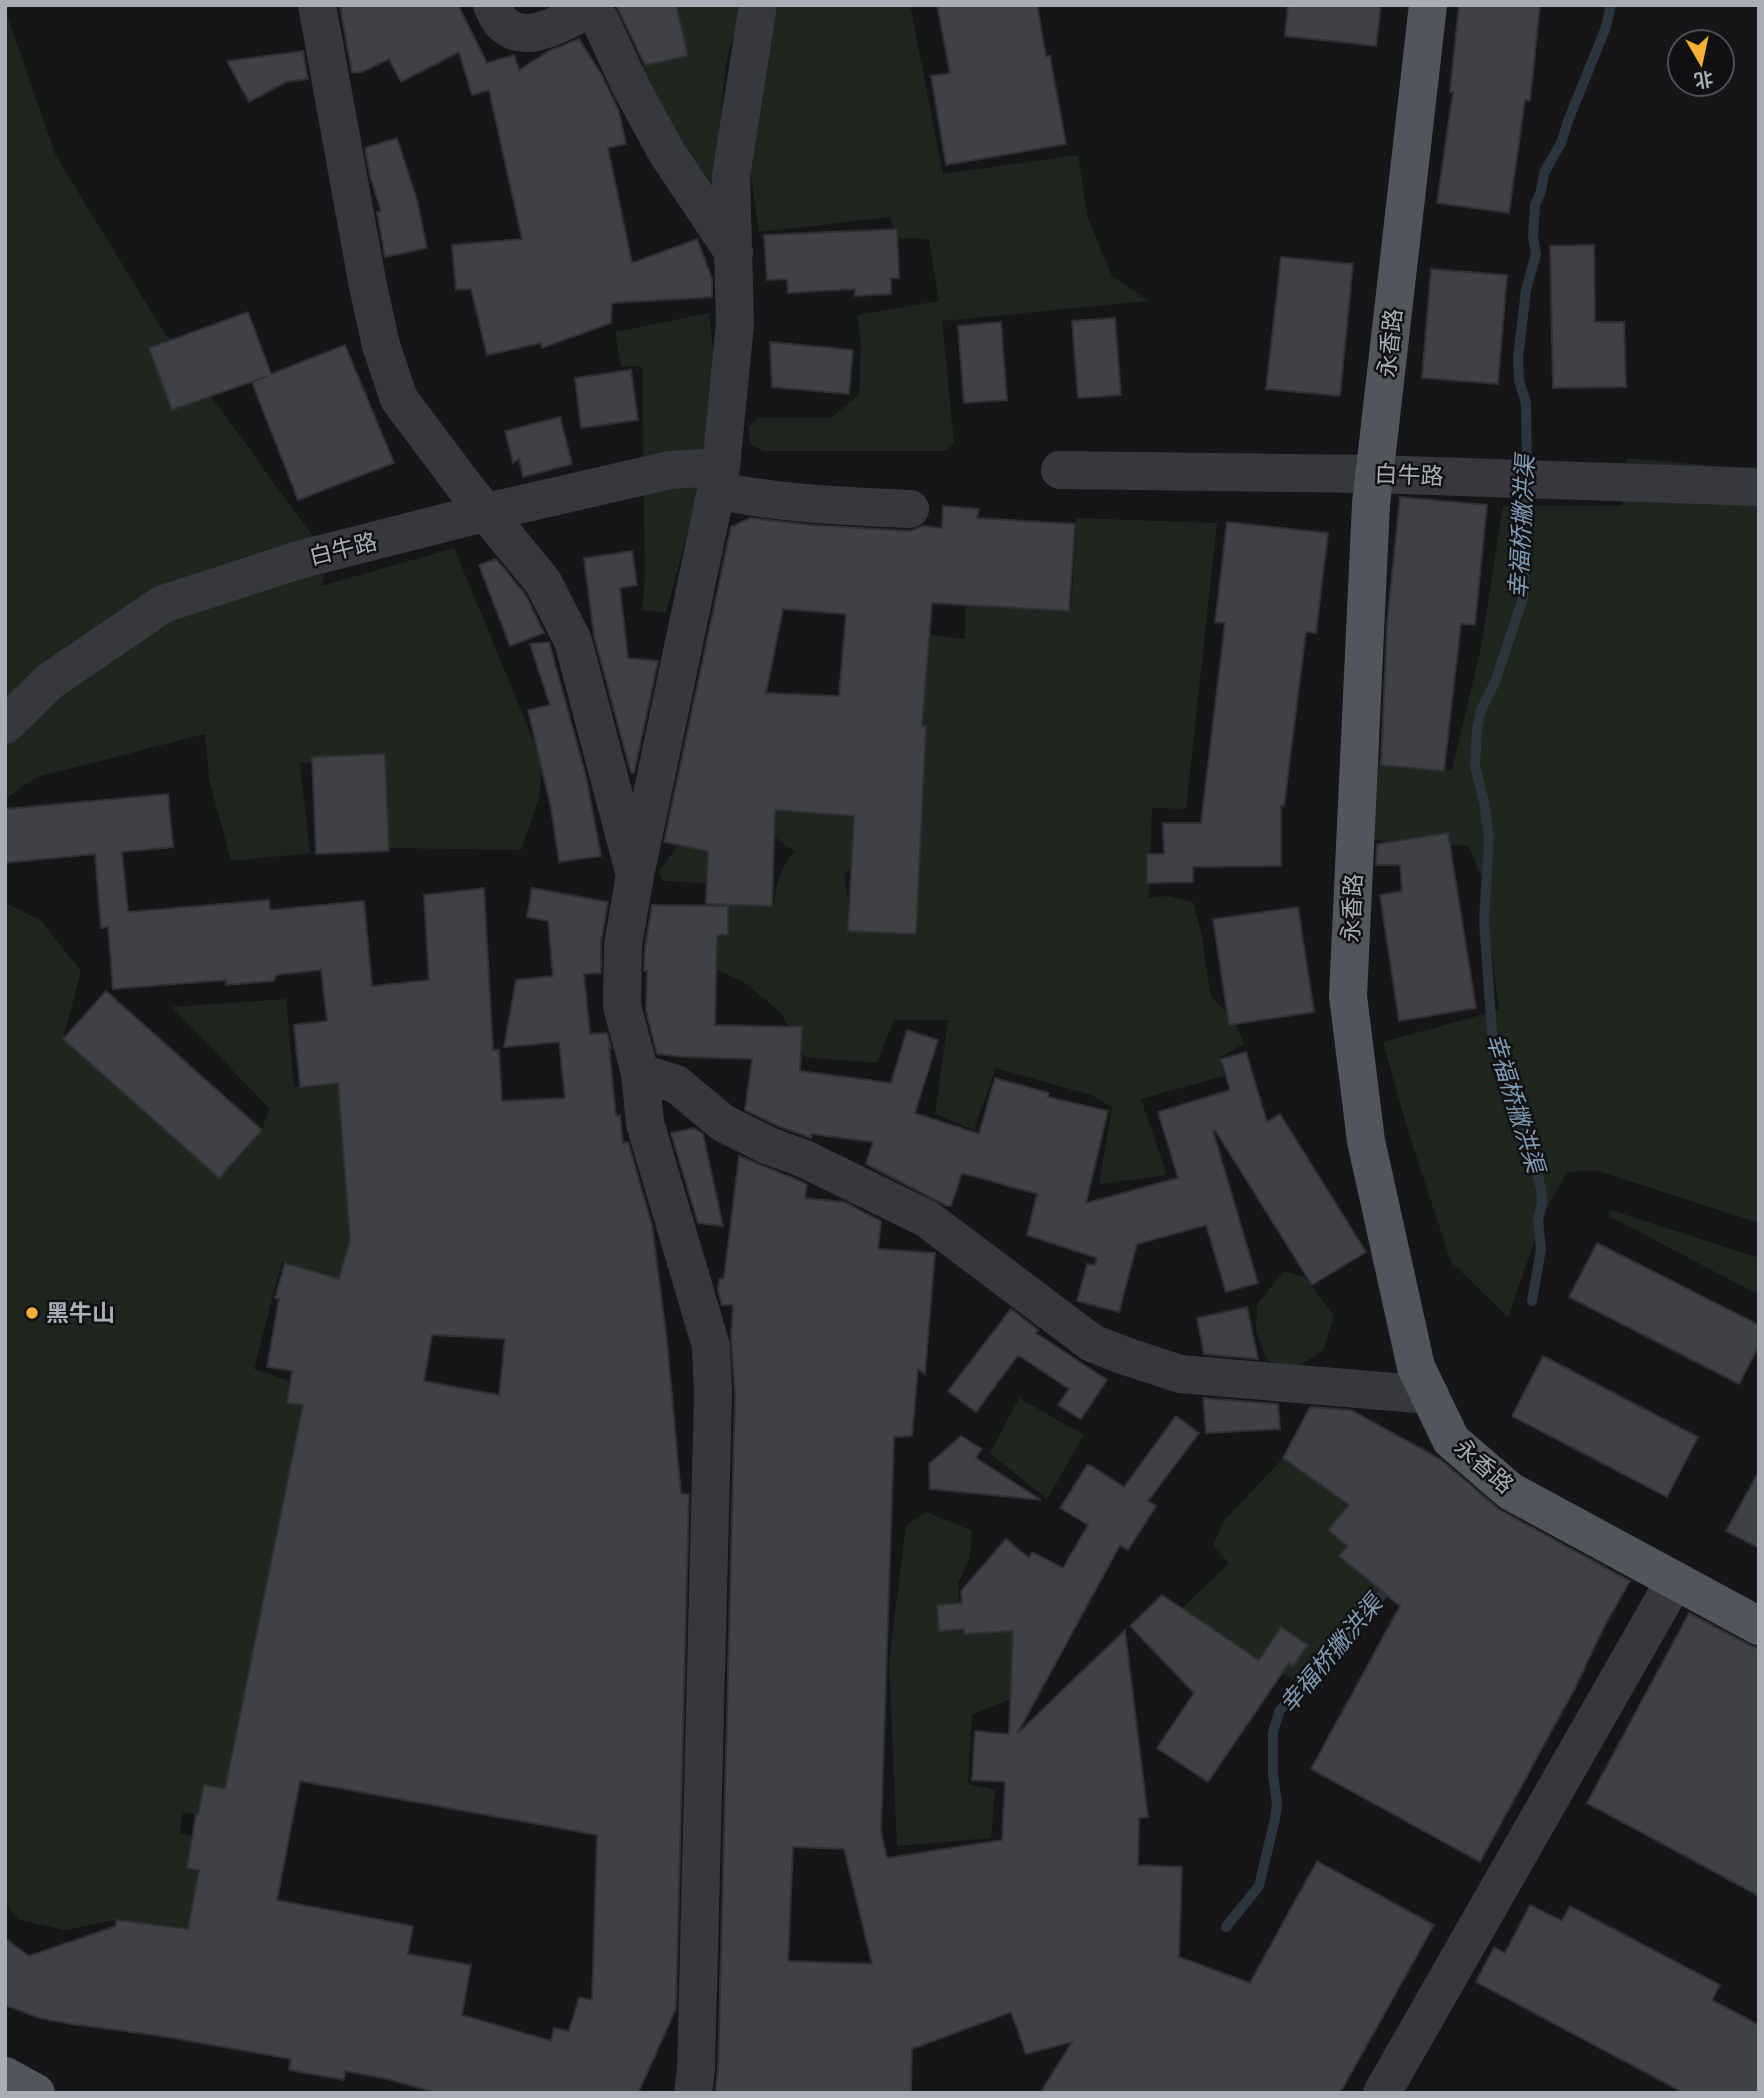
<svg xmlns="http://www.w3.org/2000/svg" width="1764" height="2098" font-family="'Space Grotesk','Noto Sans SC',sans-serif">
	<rect width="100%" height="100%" fill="#161618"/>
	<!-- green -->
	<path fill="#1e261f" d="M 676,5 L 748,5 C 713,59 721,155 724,218 L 631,69 L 688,56 Z
		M 779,5 L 910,5 L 943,174 L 1078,155 L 1088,219 L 1112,276 L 1149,301 L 942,321 L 954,444 L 945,451 L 764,451 L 751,445 L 748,427 L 759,418 L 831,418 L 859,395 L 861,345 L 857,315 L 939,301 L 929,239 L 897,238 L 890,217 L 759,232 L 748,156 L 757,71 Z
		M 5,10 L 56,156 L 160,326 L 330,560 L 321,586 L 454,548 L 542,761 L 539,798 L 521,850 L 386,848 L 377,760 L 300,763 L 310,853 L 231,861 L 209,779 L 205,734 L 37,777 L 5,799 Z
		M 709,313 L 714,358 L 704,470 L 666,613 L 642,610 L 645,577 L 642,367 L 621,366 L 615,332 Z
		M 1627,458 L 1759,470 L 1759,1223 L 1595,1170 L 1567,1172 L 1545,1211 L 1508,1317 L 1451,1262 L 1408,1131 L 1383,1042 L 1499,1010 L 1482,879 L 1469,846 L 1355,839 L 1359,758 L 1452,770 L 1481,647 L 1503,506 L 1622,506 Z
		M 1077,518 L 1217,523 L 1186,809 L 1152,808 L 1149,898 L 1167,896 L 1193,902 L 1201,932 L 1211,997 L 1234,1020 L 1244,1044 L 1220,1057 L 1224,1076 L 1141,1099 L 1167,1175 L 1099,1184 L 1112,1107 L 1091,1095 L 996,1068 L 974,1130 L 935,1114 L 948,1020 L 894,1020 L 877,1063 L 805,1057 L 781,1013 L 744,982 L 713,968 L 718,904 L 774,906 C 775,889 782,863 795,852 L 764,829 L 709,883 L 663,881 L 659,871 L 708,804 L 873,814 L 866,853 L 844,875 L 849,908 L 913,899 L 920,857 L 924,634 L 965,639 L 966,604 L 1071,608 Z
		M 5,903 L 41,921 L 81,971 L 63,1039 L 220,1177 L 262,1130 L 269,1108 L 172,1007 L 286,999 L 294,1087 L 338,1083 L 350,1240 L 339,1279 L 282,1261 L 254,1369 L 290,1381 L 287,1402 L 304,1406 L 225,1789 L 204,1785 L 198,1815 L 183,1813 L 180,1833 L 192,1836 L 187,1867 L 211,1872 L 186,1940 L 152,1925 L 116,1920 L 65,1930 L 20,1920 L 5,1903 Z
		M 1611,1210 L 1759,1258 L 1759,1295 L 1609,1216 Z
		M 1283,1271 L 1305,1277 L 1334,1316 L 1323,1350 L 1295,1369 L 1277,1367 L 1266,1358 L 1256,1331 L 1257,1305 Z
		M 1019,1398 L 1084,1435 L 1047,1499 L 990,1453 Z
		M 1283,1458 L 1349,1505 L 1328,1530 L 1347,1546 L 1339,1556 L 1379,1589 L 1330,1647 L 1296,1682 L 1215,1631 L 1169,1621 L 1229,1563 L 1213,1546 L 1223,1522 Z
		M 926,1512 L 972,1531 L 969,1559 L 958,1584 L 961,1628 L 1015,1624 L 1010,1699 L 972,1715 L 968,1784 L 995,1790 L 991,1838 L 897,1846 L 889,1661 L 906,1526 Z"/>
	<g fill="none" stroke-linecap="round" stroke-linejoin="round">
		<!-- stream -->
		<path stroke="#2c353c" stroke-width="10" d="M 1527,473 L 1526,403 L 1519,380 L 1518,358 L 1526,290 L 1536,254 L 1533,237 L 1535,205 L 1541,191 L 1544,173 L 1561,143 L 1568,121 L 1606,27 L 1611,5
			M 1528,488 L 1523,598 L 1495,682 L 1481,710 L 1477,729 L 1475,766 L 1484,802 L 1489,838 L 1484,921 L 1492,1033 L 1512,1082 L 1527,1131 L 1541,1189 L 1542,1203 L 1538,1220 L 1541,1249 L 1532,1301
			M 1226,1927 L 1259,1886 L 1275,1819 L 1277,1804 L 1273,1775 L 1273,1732 L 1280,1710 L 1313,1677 L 1327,1655 L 1352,1634 L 1391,1582"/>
	</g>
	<!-- building -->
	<path fill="#404145" stroke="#303034" stroke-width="2" fill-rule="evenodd" d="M 343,5 L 458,5 L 487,63 L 514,55 L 519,70 L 549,51 L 579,39 L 601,74 L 619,111 L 626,144 L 608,148 L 632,263 L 697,239 L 712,278 L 712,297 L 612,303 L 611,323 L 542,348 L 541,343 L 487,355 L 471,289 L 456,290 L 452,245 L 522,239 L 489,90 L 472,95 L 459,52 L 401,82 L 389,59 L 362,72 L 352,73 L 340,7 Z
		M 616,5 L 676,5 L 688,56 L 645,65 Z
		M 937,5 L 1037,5 L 1046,56 L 1050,56 L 1066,144 L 946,165 L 931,76 L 950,73 Z
		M 1288,5 L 1381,5 L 1376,46 L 1285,36 Z
		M 1459,5 L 1540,5 L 1530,101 L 1525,100 L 1509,213 L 1437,203 L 1453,92 L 1450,92 Z
		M 303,51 L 308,79 L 286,82 L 249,102 L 227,61 Z
		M 397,138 L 417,200 L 427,248 L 385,257 L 377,212 L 381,211 L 370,176 L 365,148 Z
		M 897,229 L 899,278 L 891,278 L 891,294 L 855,296 L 855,289 L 788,293 L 787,279 L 767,280 L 764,235 Z
		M 1594,245 L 1595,322 L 1624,322 L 1626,387 L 1553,388 L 1550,246 Z
		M 1281,257 L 1353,264 L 1340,396 L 1266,389 Z
		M 1431,269 L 1507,275 L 1498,384 L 1422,378 Z
		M 248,312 L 271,374 L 345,345 L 394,463 L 298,500 L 252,382 L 268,376 L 172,410 L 149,348 Z
		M 1115,318 L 1121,395 L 1078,398 L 1072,321 Z
		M 1001,322 L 1007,400 L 964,403 L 958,326 Z
		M 770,342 L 853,350 L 849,394 L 772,387 Z
		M 631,370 L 638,420 L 581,428 L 575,378 Z
		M 560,417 L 572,464 L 523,477 L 519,459 L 513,463 L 505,431 Z
		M 1400,497 L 1487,505 L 1475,625 L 1461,624 L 1444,771 L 1381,765 L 1387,624 Z
		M 943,506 L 979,509 L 977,518 L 1075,524 L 1069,611 L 932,603 L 922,726 L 926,726 L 916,934 L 848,931 L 854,816 L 775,810 L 772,906 L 706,904 L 708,851 L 664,842 L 731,527 L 750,518 L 811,525 L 910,531 L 923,526 L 942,528 ZM 783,609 L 846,614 L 839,696 L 766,693 Z
		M 1227,522 L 1328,533 L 1316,633 L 1306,632 L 1284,806 L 1281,806 L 1281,866 L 1193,867 L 1193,882 L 1147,883 L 1147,854 L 1164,854 L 1163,823 L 1201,823 L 1225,623 L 1215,622 Z
		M 632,551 L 637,585 L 620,588 L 628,658 L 658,661 L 634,773 L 631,773 L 594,636 L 584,558 Z
		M 496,559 L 525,594 L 544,633 L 510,646 L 479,565 Z
		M 549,642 L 586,776 L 601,856 L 559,862 L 551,808 L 528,710 L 550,705 L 530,644 Z
		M 385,754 L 389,851 L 316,854 L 312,757 Z
		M 168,794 L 173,847 L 122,852 L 128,912 L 269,900 L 270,910 L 364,901 L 372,986 L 429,980 L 424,895 L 484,888 L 493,1050 L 499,1050 L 502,1101 L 565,1098 L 559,1042 L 504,1047 L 516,980 L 553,976 L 548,921 L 527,917 L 532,888 L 608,902 L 601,942 L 601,973 L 584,974 L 590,1034 L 607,1033 L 611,1048 L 609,1047 L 616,1116 L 620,1115 L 623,1143 L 628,1142 L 652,1225 L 667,1341 L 681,1494 L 689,1494 L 676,2009 L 638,2093 L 438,2093 L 387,2079 L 345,2071 L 344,2080 L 289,2070 L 291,2059 L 161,2036 L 71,2024 L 39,2018 L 5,2005 L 5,1938 L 29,1956 L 116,1926 L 116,1920 L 188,1929 L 199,1870 L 187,1868 L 196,1815 L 198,1815 L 204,1785 L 225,1789 L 303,1405 L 287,1403 L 292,1371 L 267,1367 L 279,1299 L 275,1298 L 285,1263 L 339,1279 L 350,1240 L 338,1083 L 300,1087 L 294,1025 L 327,1021 L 321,970 L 276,975 L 274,981 L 226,985 L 226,980 L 113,989 L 108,927 L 101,928 L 95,854 L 5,863 L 5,809 ZM 432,1335 L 505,1339 L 499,1395 L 424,1381 ZM 300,1781 L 597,1835 L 592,2000 L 579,1997 L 569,2031 L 554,2028 L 551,2041 L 462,2015 L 471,1965 L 408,1954 L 413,1926 L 277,1900 Z
		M 1448,833 L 1476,1008 L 1399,1021 L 1380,895 L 1402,891 L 1400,865 L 1376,865 L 1377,844 Z
		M 652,905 L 728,906 L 728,935 L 717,935 L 715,1025 L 802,1027 L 800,1071 L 891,1083 L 907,1030 L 938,1040 L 915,1113 L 979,1134 L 995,1078 L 1049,1093 L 1048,1097 L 1108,1111 L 1086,1203 L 1178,1178 L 1158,1112 L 1230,1090 L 1221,1059 L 1246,1052 L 1267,1122 L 1280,1114 L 1366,1252 L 1312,1285 L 1215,1130 L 1213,1131 L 1258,1283 L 1226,1292 L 1206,1225 L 1137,1244 L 1119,1312 L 1077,1301 L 1087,1264 L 1095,1265 L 1097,1258 L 1027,1235 L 1037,1194 L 962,1173 L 951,1206 L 947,1206 L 866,1164 L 873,1142 L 812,1134 L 811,1138 L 778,1126 L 745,1110 L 752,1059 L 684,1057 L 657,1054 L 646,1011 L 647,971 L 644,971 L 645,947 Z
		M 1298,907 L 1314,1012 L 1229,1025 L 1213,919 Z
		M 106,991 L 262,1130 L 219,1178 L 63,1039 Z
		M 694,1128 L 703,1134 L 723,1226 L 698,1223 L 671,1133 Z
		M 739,1156 L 807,1184 L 805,1198 L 844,1202 L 881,1221 L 878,1249 L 935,1253 L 925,1374 L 918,1369 L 912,1436 L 894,1437 L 881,1831 L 887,1858 L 1002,1840 L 1005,1782 L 972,1780 L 975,1731 L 1009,1734 L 1013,1631 L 964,1634 L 964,1629 L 939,1631 L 937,1605 L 962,1603 L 961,1591 L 1006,1539 L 1029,1558 L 1032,1552 L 1063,1568 L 1088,1525 L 1060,1508 L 1088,1464 L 1124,1487 L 1176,1416 L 1199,1433 L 1148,1501 L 1156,1506 L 1128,1550 L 1120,1545 L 1017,1734 L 1125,1630 L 1148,1817 L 1139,1818 L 1138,1865 L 1182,1867 L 1179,1957 L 1250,1983 L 1317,1861 L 1434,1925 L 1340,2093 L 1040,2093 L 1072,2042 L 1026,2054 L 1011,2012 L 912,2049 L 911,2093 L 715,2093 L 718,2070 L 735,1394 L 731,1338 L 733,1305 L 722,1305 L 718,1291 L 719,1279 L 724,1278 ZM 793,1847 L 844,1849 L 872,1964 L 788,1961 Z
		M 1597,1243 L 1759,1325 L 1759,1346 L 1739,1384 L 1569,1297 Z
		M 1247,1307 L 1258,1359 L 1204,1354 L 1197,1318 Z
		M 1011,1309 L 1038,1330 L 1036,1333 L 1107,1380 L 1081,1419 L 1058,1405 L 1069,1389 L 1018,1355 L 976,1412 L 948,1391 Z
		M 1543,1356 L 1698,1437 L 1667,1497 L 1512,1416 Z
		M 1203,1398 L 1278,1404 L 1280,1429 L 1206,1433 Z
		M 1310,1407 L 1351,1410 L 1440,1459 L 1500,1510 L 1630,1581 L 1604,1627 L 1575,1688 L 1480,1862 L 1311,1769 L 1400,1606 L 1339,1556 L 1347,1546 L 1328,1530 L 1349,1505 L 1283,1458 Z
		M 961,1436 L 982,1449 L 976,1458 L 1041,1500 L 930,1489 L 929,1464 Z
		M 1759,1471 L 1759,1548 L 1726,1531 Z
		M 1162,1595 L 1259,1660 L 1281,1627 L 1308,1645 L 1293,1666 L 1289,1663 L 1208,1782 L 1157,1748 L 1194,1693 L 1130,1626 Z
		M 1689,1613 L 1749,1645 L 1759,1648 L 1759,1896 L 1587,1803 Z
		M 1530,1905 L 1562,1921 L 1570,1906 L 1720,1985 L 1712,2000 L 1759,2025 L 1759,2093 L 1684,2093 L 1476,1982 L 1494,1947 L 1505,1953 Z"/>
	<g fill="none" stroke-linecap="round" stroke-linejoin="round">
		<!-- minor -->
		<path stroke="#37383d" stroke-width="38" d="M 317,5 L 368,286 L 381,345 L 399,399 L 465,487 L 543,582 L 573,641 L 635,875 L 623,945 L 622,1006 L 640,1073 L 645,1123 L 711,1346 L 713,1394 L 696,2069 L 693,2093
			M 492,5 C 495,11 498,20 503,24 C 527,46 561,22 585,12 L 600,20 L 632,89 L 667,153 L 734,253
			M 1060,470 L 1374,474 L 1759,487
			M 716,490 C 779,504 845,506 910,509
			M 5,725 L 50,681 L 163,604 L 302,559 L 487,512 L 670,470 L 721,467
			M 637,866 L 721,467 L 735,324 L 731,176 L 758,5
			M 640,1073 L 676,1084 L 723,1123 L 769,1146 L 805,1159 L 927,1219 L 1092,1343 L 1125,1356 L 1180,1374 L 1430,1395
			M 1382,2093 L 1675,1580"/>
		<!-- major -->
		<path stroke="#53555c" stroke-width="38" d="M 1428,5 L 1371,504 L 1348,996 L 1366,1141 L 1416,1367 L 1451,1440 L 1510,1491 L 1759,1626
			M 5,2076 L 36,2093"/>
	</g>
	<!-- markers -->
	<circle fill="#f2b134" stroke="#111113" stroke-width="2.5" cx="32" cy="1313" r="7"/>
	<g text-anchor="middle" stroke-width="5" stroke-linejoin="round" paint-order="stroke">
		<!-- street labels -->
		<g font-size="23" fill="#a8adb8" stroke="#111113">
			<text transform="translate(1390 343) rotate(-84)" y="8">永香路</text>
			<text transform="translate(1409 475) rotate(2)" y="8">白牛路</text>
			<text transform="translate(343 549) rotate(-14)" y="8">白牛路</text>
			<text transform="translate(1352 908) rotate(-87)" y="8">永香路</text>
			<text transform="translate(1484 1466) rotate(41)" y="8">永香路</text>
		</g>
		<!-- poi labels -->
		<g font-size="23" font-weight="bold" fill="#a8adb8" stroke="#111113" text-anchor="start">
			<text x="46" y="1321">黑牛山</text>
		</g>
		<!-- water labels -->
		<g font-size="24" font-style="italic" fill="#7f9bb3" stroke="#111113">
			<text transform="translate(1522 527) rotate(-87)" y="8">幸福桥撇洪渠</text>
			<text transform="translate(1515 1103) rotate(73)" y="8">幸福桥撇洪渠</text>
			<text transform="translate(1331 1654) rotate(-50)" y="8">幸福桥撇洪渠</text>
		</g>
	</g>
	<!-- border -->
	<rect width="1764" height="2098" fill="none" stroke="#a8adb8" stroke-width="14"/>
	<!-- north arrow -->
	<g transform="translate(1701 63) rotate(171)"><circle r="33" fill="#111113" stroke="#4d4f55" stroke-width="2"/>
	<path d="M0-5L12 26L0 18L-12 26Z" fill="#f2b134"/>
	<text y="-10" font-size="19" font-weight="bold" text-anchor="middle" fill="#a8adb8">北</text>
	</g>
</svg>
